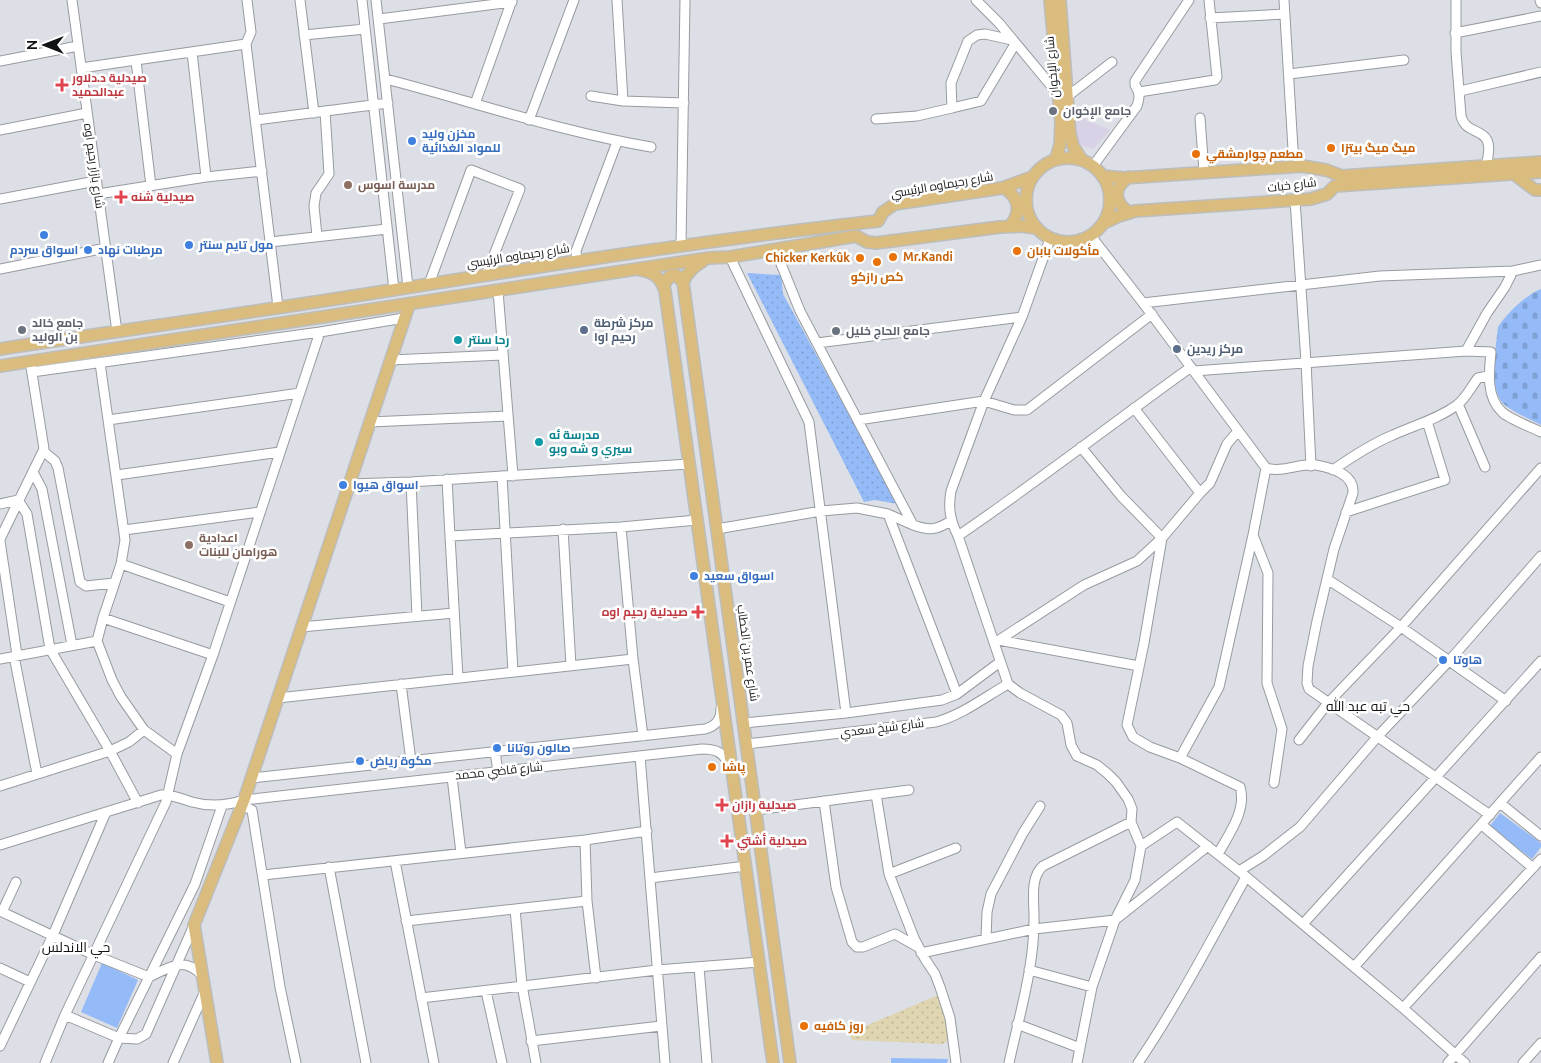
<svg xmlns="http://www.w3.org/2000/svg" width="1541" height="1063" font-family="Ubuntu,Cairo,sans-serif">
	<defs>
		<pattern id="grass-dots" width="8" height="8" patternUnits="userSpaceOnUse" patternTransform="scale(1.25)"><rect width="8" height="8" fill="#94bbf8"/><path d="M2 2h.1M6 6h.1" fill="none" stroke="#7fa0d4" stroke-width="1.8" stroke-linecap="round"/></pattern>
		<pattern id="sand-dots" width="8" height="8" patternUnits="userSpaceOnUse" patternTransform="scale(1.25)"><rect width="8" height="8" fill="#dfd6b1"/><path d="M2 2h.1M6 6h.1" fill="none" stroke="#beb797" stroke-width="1.8" stroke-linecap="round"/></pattern>
		<pattern id="cemetery-stones" width="16" height="16" patternUnits="userSpaceOnUse" patternTransform="scale(1.25)"><rect width="16" height="16" fill="#94bbf8"/><path d="M2 7V4a2 2 0 0 1 4 0v3zM10 15v-3a2 2 0 0 1 4 0v3z" fill="#7fa0d4"/></pattern>
	</defs>
	<rect width="100%" height="100%" fill="#dcdfe5"/>
	<!-- commercial -->
	<path fill="#d9d1e6" d="M 1078,105 L 1086,120 L 1110,130 L 1093,149 L 1075,143 Z"/>
	<!-- grass -->
	<path fill="url(#grass-dots)" d="M 747,273 L 781,275 L 783,294 L 898,504 L 875,500 L 864,502 Z"/>
	<!-- sand -->
	<path fill="url(#sand-dots)" d="M 938,995 L 947,1018 L 950,1039 L 943,1044 L 852,1040 L 849,1033 Z"/>
	<!-- cemetery -->
	<path fill="url(#cemetery-stones)" d="M 1541,289 L 1541,425 C 1530,419 1517,414 1506,406 C 1487,392 1496,348 1498,327 C 1506,314 1527,294 1541,289 Z"/>
	<!-- green -->
	<path fill="#94bbf8" d="M 1500,813 L 1541,843 L 1541,847 L 1532,859 L 1489,827 Z
		M 102,963 L 138,980 L 117,1028 L 81,1012 Z
		M 891,1058 L 948,1059 L 947,1063 L 891,1063 Z"/>
	<g fill="none" stroke-linecap="round" stroke-linejoin="round">
		<defs>
			<path id="minor" d="M 72,0 L 117,332
				M 300,0 L 314,113
				M 362,0 L 394,290
				M 376,0 L 408,287
				M 617,0 L 623,101
				M 976,0 L 999,23 L 1058,94
				M 1284,0 L 1293,149 L 1302,166
				M 1456,0 L 1456,52 L 1461,116 C 1467,140 1498,122 1486,165
				M 1540,0 L 1541,3
				M 1210,18 L 1285,14
				M 379,19 L 512,2
				M 1455,33 L 1541,16
				M 304,35 L 365,29
				M 1012,40 L 985,34 L 977,35 L 968,41 L 951,83 L 952,108 L 981,101 L 1015,44
				M 246,44 L 278,307
				M 192,52 L 206,177
				M 0,61 L 78,46
				M 136,61 L 151,186
				M 81,68 L 246,44 L 251,32 L 247,0
				M 1289,74 L 1404,60
				M 386,79 C 474,102 561,132 651,147
				M 1460,91 L 1541,72
				M 1139,92 L 1215,80 L 1217,77 L 1209,0
				M 591,96 L 623,101 L 684,103
				M 1068,96 L 1112,62
				M 475,104 L 512,0
				M 1200,118 L 1204,172
				M 876,119 L 917,116 L 952,108
				M 256,120 L 388,103
				M 529,120 L 574,0
				M 0,130 L 87,113
				M 1093,166 L 1137,106 C 1140,97 1140,93 1135,85 L 1135,81 L 1189,0
				M 98,194 L 206,177 L 262,171
				M 0,199 L 96,181
				M 1295,200 L 1306,362 L 1311,466
				M 317,236 L 314,206 L 316,193 L 329,174 L 325,111
				M 1091,236 L 1143,303 L 1266,468 C 1283,473 1299,463 1316,465 C 1332,468 1354,474 1353,493 L 1334,549 L 1317,621 L 1308,666 L 1307,683 L 1309,689 L 1490,815
				M 270,242 L 387,229
				M 681,245 L 685,0
				M 775,249 L 800,311 L 913,525 C 930,531 936,530 951,521
				M 730,257 L 809,422 L 846,713
				M 577,261 L 576,251 L 617,142
				M 0,269 L 106,248
				M 429,284 L 471,170 L 520,189 L 486,275
				M 498,291 L 513,476
				M 1143,303 L 1380,276 L 1513,271 L 1541,265
				M 817,343 L 1022,317
				M 1466,351 L 1491,352 C 1489,372 1486,397 1502,412 C 1509,419 1531,427 1541,432
				M 390,360 L 503,355
				M 100,363 L 125,540 L 121,564 L 103,618 L 97,641 L 112,680 L 121,697 L 144,730 L 177,754
				M 1194,371 L 1466,351 L 1487,313 L 1505,287 L 1513,271
				M 32,372 L 320,332 L 404,318
				M 1458,404 L 1485,467
				M 1134,408 L 1200,493
				M 108,420 L 300,393
				M 858,420 L 984,401 L 1014,410 L 1027,410 L 1152,314
				M 369,422 L 508,416
				M 43,451 L 55,461 L 58,468 L 80,582 L 86,586 L 114,583
				M 1333,470 C 1353,456 1371,444 1393,435 C 1415,425 1438,419 1457,405 C 1466,398 1471,387 1478,378 L 1488,376
				M 33,472 L 42,489 L 72,645
				M 117,475 L 280,452
				M 502,476 L 513,672
				M 447,479 L 450,536
				M 411,482 L 417,616
				M 349,484 L 411,482 L 689,464
				M 18,500 L 27,514 L 50,649 L 110,751 L 138,803
				M 0,504 L 18,500
				M 1346,512 L 1445,480 L 1427,421
				M 888,514 L 957,694
				M 621,527 L 633,659 L 643,736
				M 563,529 L 571,666
				M 717,529 L 821,511 L 857,508 L 888,514 L 913,525
				M 124,530 L 260,512
				M 1253,535 L 1268,573 L 1267,683 L 1282,729 L 1274,783
				M 958,536 C 1037,482 1113,423 1191,367
				M 0,539 L 44,449 L 31,367
				M 0,541 L 17,655
				M 121,564 L 230,602
				M 1327,579 L 1401,627 L 1506,701
				M 103,618 L 213,655
				M 301,627 L 454,613
				M 998,640 L 1139,666
				M 999,640 L 1084,585 L 1137,561 L 1162,538 L 1121,496 L 1081,447
				M 14,656 L 37,774
				M 0,659 L 97,641
				M 458,678 L 450,536 L 621,527 L 697,520
				M 401,684 L 411,761
				M 278,698 L 633,659
				M 744,723 L 846,713 L 942,700 L 957,694 L 1000,662
				M 1299,740 L 1328,703 L 1401,627 L 1541,468
				M 747,744 L 936,722 C 962,715 985,697 1008,684
				M 495,752 L 498,771
				M 640,756 L 665,1063
				M 1180,758 L 1219,687 L 1253,535 L 1266,468
				M 452,777 L 461,853
				M 251,778 L 705,729 C 716,726 721,720 721,708
				M 0,786 L 110,751 L 129,742 L 144,730
				M 876,794 L 889,874 L 914,938 L 925,959 L 935,974 L 940,987 L 950,1018 L 956,1063
				M 824,801 L 836,887 L 852,942 L 857,947 L 863,947 L 895,934 L 918,947
				M 1500,803 L 1541,836
				M 242,805 L 252,810 L 280,987 L 296,1063
				M 756,810 L 909,790
				M 1482,825 L 1533,868
				M 585,840 L 587,901 L 596,978
				M 0,845 L 161,795 C 173,794 181,799 192,802 C 210,807 226,806 244,800 L 702,749 C 716,749 723,752 729,765
				M 1141,846 L 1177,822 L 1244,875 L 1403,1008 L 1465,1063
				M 1218,854 C 1229,834 1247,810 1240,787 L 1180,758 L 1150,747 L 1133,737 L 1127,725 L 1144,643 L 1162,538 L 1200,493 L 1210,483 L 1227,444 L 1238,431
				M 395,861 L 434,1063
				M 329,867 L 366,1063
				M 1239,871 L 1263,856 L 1300,827 L 1378,736 L 1449,661 L 1541,556
				M 889,874 L 956,848
				M 263,875 L 585,840 L 647,831
				M 650,878 L 746,866
				M 515,909 L 522,985 L 536,1063
				M 0,911 L 94,955 L 149,977 C 171,967 182,956 202,975
				M 2,912 L 16,882
				M 406,921 L 587,901
				M 1303,924 L 1541,661
				M 986,939 L 987,912 L 991,894 L 1023,833 L 1040,806
				M 921,953 L 1034,929 L 1115,920 L 1135,880 L 1141,846 L 1131,822 L 1132,809 L 1128,799 L 1116,782 L 1108,774 L 1097,765 L 1077,756 L 1071,745 L 1067,723 L 1061,715 L 1020,693 L 1008,684 L 958,536 C 950,520 948,508 951,491 L 984,401 L 1022,317 L 1050,239
				M 699,967 L 707,1063
				M 1354,967 L 1541,757
				M 0,968 L 30,982
				M 1029,970 L 1092,987
				M 486,991 L 502,1063
				M 421,998 L 657,970 L 759,962
				M 1403,1008 L 1541,859
				M 65,1015 L 119,1038 L 195,884 L 222,806
				M 1017,1024 L 1080,1048
				M 531,1041 L 661,1026
				M 0,1046 L 53,935 L 106,812
				M 45,1063 L 65,1015 L 166,802 L 177,754 L 213,655 L 320,332
				M 108,1063 L 119,1038 L 137,1039 L 146,1034 L 194,925
				M 173,1063 L 205,991
				M 1009,1063 C 1019,1016 1035,965 1034,916 C 1034,900 1030,877 1043,866 L 1131,822
				M 1077,1063 L 1092,987 L 1115,920 L 1208,846
				M 1138,1063 C 1178,1004 1211,940 1246,877
				M 1448,1063 L 1541,957
				M 1523,1063 L 1541,1043"/>
			<path id="major" d="M 1050,0 L 1061,123 L 1060,144 L 1056,159
				M 1060,0 L 1070,134 L 1073,146 L 1081,159
				M1026 200a42 42 0 1 1 84 0a42 42 0 1 1-84 0Z
				M 1514,174 L 1535,190 L 1541,190
				M 1102,176 L 1124,178 L 1302,166 L 1326,170 L 1342,176 L 1541,162
				M 1129,177 C 1113,188 1113,202 1130,213
				M 1004,188 C 1019,197 1022,212 1010,226
				M 1104,223 L 1119,216 L 1135,211 L 1311,199 L 1327,194 L 1335,186 L 1541,172
				M 703,261 C 694,267 688,271 683,282 L 790,1063
				M 641,270 C 654,272 661,278 665,291 L 773,1063
				M 663,286 L 670,276 L 676,275 L 683,282
				M 0,349 C 131,329 262,311 392,290 C 554,264 715,239 878,221 L 883,212 L 895,204 L 1002,188 L 1032,177
				M 0,366 L 709,258 L 730,257 L 856,236 L 867,242 L 876,243 L 1000,227 L 1021,226 L 1036,228
				M 217,1063 L 194,925 L 244,800 L 409,305"/>
		</defs>
		<!-- minor casing -->
		<use href="#minor" stroke="#979ba0" stroke-width="11"/>
		<!-- major casing -->
		<use href="#major" stroke="#bcbdbd" stroke-width="14"/>
		<!-- minor -->
		<use href="#minor" stroke="#fff" stroke-width="9"/>
		<!-- major -->
		<use href="#major" stroke="#d9bc7e" stroke-width="11"/>
	</g>
	<!-- markers -->
	<g fill="#e0444e" stroke="#fff" stroke-width="2">
		<path d="M59.5 77.5h5v5h5v5h-5v5h-5v-5h-5v-5h5z"/>
		<path d="M118.5 189.5h5v5h5v5h-5v5h-5v-5h-5v-5h5z"/>
		<path d="M695.5 604.5h5v5h5v5h-5v5h-5v-5h-5v-5h5z"/>
		<path d="M719.5 797.5h5v5h5v5h-5v5h-5v-5h-5v-5h5z"/>
		<path d="M724.5 833.5h5v5h5v5h-5v5h-5v-5h-5v-5h5z"/>
	</g>
	<g fill="#6b7280" stroke="#fff" stroke-width="2">
		<circle cx="1053" cy="111" r="5"/>
		<circle cx="22" cy="330" r="5"/>
		<circle cx="836" cy="331" r="5"/>
	</g>
	<g fill="#3f7fe0" stroke="#fff" stroke-width="2">
		<circle cx="412" cy="141" r="5"/>
		<circle cx="44" cy="235" r="5"/>
		<circle cx="189" cy="245" r="5"/>
		<circle cx="88" cy="250" r="5"/>
		<circle cx="343" cy="485" r="5"/>
		<circle cx="694" cy="576" r="5"/>
		<circle cx="1443" cy="660" r="5"/>
		<circle cx="497" cy="748" r="5"/>
		<circle cx="360" cy="761" r="5"/>
	</g>
	<g fill="#e8710a" stroke="#fff" stroke-width="2">
		<circle cx="1331" cy="148" r="5"/>
		<circle cx="1196" cy="154" r="5"/>
		<circle cx="1017" cy="251" r="5"/>
		<circle cx="893" cy="257" r="5"/>
		<circle cx="860" cy="258" r="5"/>
		<circle cx="877" cy="262" r="5"/>
		<circle cx="712" cy="767" r="5"/>
		<circle cx="804" cy="1026" r="5"/>
	</g>
	<g fill="#8d6e63" stroke="#fff" stroke-width="2">
		<circle cx="348" cy="185" r="5"/>
		<circle cx="189" cy="545" r="5"/>
	</g>
	<g fill="#5c6f8a" stroke="#fff" stroke-width="2">
		<circle cx="584" cy="330" r="5"/>
		<circle cx="1177" cy="349" r="5"/>
	</g>
	<g fill="#0f9aa8" stroke="#fff" stroke-width="2">
		<circle cx="458" cy="340" r="5"/>
		<circle cx="539" cy="442" r="5"/>
	</g>
	<g text-anchor="middle" stroke-width="5" stroke-linejoin="round" paint-order="stroke">
		<!-- street labels -->
		<g font-size="12" fill="#111214" stroke="#fff">
			<text transform="translate(1052 67) rotate(-95)" y="4">شارع الإخوان</text>
			<text transform="translate(94 166) rotate(82)" y="4">شارع بازار رحيم اوه</text>
			<text transform="translate(942 185) rotate(-10)" y="4">شارع رحيماوه الرئيسي</text>
			<text transform="translate(1292 185) rotate(-7)" y="4">شارع خبات</text>
			<text transform="translate(518 256) rotate(-9)" y="4">شارع رحيماوه الرئيسي</text>
			<text transform="translate(748 653) rotate(82)" y="4">شارع عمر بن الخطاب</text>
			<text transform="translate(882 728) rotate(-7)" y="4">شارع شيخ سعدي</text>
			<text transform="translate(499 771) rotate(-6)" y="4">شارع قاضي محمد</text>
		</g>
		<!-- health labels -->
		<g font-size="12" font-weight="bold" fill="#be3a42" stroke="#fff" text-anchor="start">
			<text x="72" y="82">صيدلية د.دلاور<tspan x="72" dy="14">عبدالحميد</tspan></text>
			<text x="131" y="201">صيدلية شنه</text>
			<text x="688" y="616" text-anchor="end">صيدلية رحيم اوه</text>
			<text x="732" y="809">صيدلية رازان</text>
			<text x="737" y="845">صيدلية أشتي</text>
		</g>
		<!-- worship labels -->
		<g font-size="12" font-weight="bold" fill="#5b616d" stroke="#fff" text-anchor="start">
			<text x="1063" y="115">جامع الإخوان</text>
			<text x="32" y="327">جامع خالد<tspan x="32" dy="14">بن الوليد</tspan></text>
			<text x="846" y="335">جامع الحاج خليل</text>
		</g>
		<!-- shop labels -->
		<g font-size="12" font-weight="bold" fill="#366cbe" stroke="#fff" text-anchor="start">
			<text x="422" y="138">مخزن وليد<tspan x="422" dy="14">للمواد الغذائية</tspan></text>
			<text x="199" y="249">مول تايم سنتر</text>
			<text x="44" y="254" text-anchor="middle">اسواق سردم</text>
			<text x="98" y="254">مرطبات نهاد</text>
			<text x="353" y="489">اسواق هيوا</text>
			<text x="704" y="580">اسواق سعيد</text>
			<text x="1453" y="664">هاوتا</text>
			<text x="507" y="752">صالون روتانا</text>
			<text x="370" y="765">مكوة رياض</text>
		</g>
		<!-- food labels -->
		<g font-size="12" font-weight="bold" fill="#c56008" stroke="#fff" text-anchor="start">
			<text x="1341" y="152">ميگ ميگ بيتزا</text>
			<text x="1206" y="158">مطعم چوارمشقي</text>
			<text x="1027" y="255">مأكولات بابان</text>
			<text x="903" y="261">Mr.Kandi</text>
			<text x="850" y="262" text-anchor="end">Chicker Kerkûk</text>
			<text x="877" y="281" text-anchor="middle">كص رازكو</text>
			<text x="722" y="771">پاشا</text>
			<text x="814" y="1030">روز كافيه</text>
		</g>
		<!-- education labels -->
		<g font-size="12" font-weight="bold" fill="#785e54" stroke="#fff" text-anchor="start">
			<text x="358" y="189">مدرسة اسوس</text>
			<text x="199" y="542">اعدادية<tspan x="199" dy="14">هورامان للبنات</tspan></text>
		</g>
		<!-- service labels -->
		<g font-size="12" font-weight="bold" fill="#4e5e75" stroke="#fff" text-anchor="start">
			<text x="594" y="327">مركز شرطة<tspan x="594" dy="14">رحيم اوا</tspan></text>
			<text x="1187" y="353">مركز ريدين</text>
		</g>
		<!-- culture labels -->
		<g font-size="12" font-weight="bold" fill="#0d838f" stroke="#fff" text-anchor="start">
			<text x="468" y="344">رحا سنتر</text>
			<text x="549" y="439">مدرسة ئه<tspan x="549" dy="14">سيري و شه وبو</tspan></text>
		</g>
		<!-- neighbourhood labels -->
		<g font-size="14" fill="#111214" stroke="#fff">
			<text x="1368" y="711">حي تبه عبد الله</text>
			<text x="76" y="952">حي الاندلس</text>
		</g>
	</g>
	<!-- north arrow -->
	<g transform="translate(45 45) rotate(270)" stroke="#ffffff" stroke-width="4" paint-order="stroke">
	<path d="M0-4L9 19L0 12L-9 19Z" fill="#111214"/>
	<text y="-8" font-size="14" font-weight="bold" text-anchor="middle" fill="#111214">N</text>
	</g>
</svg>
